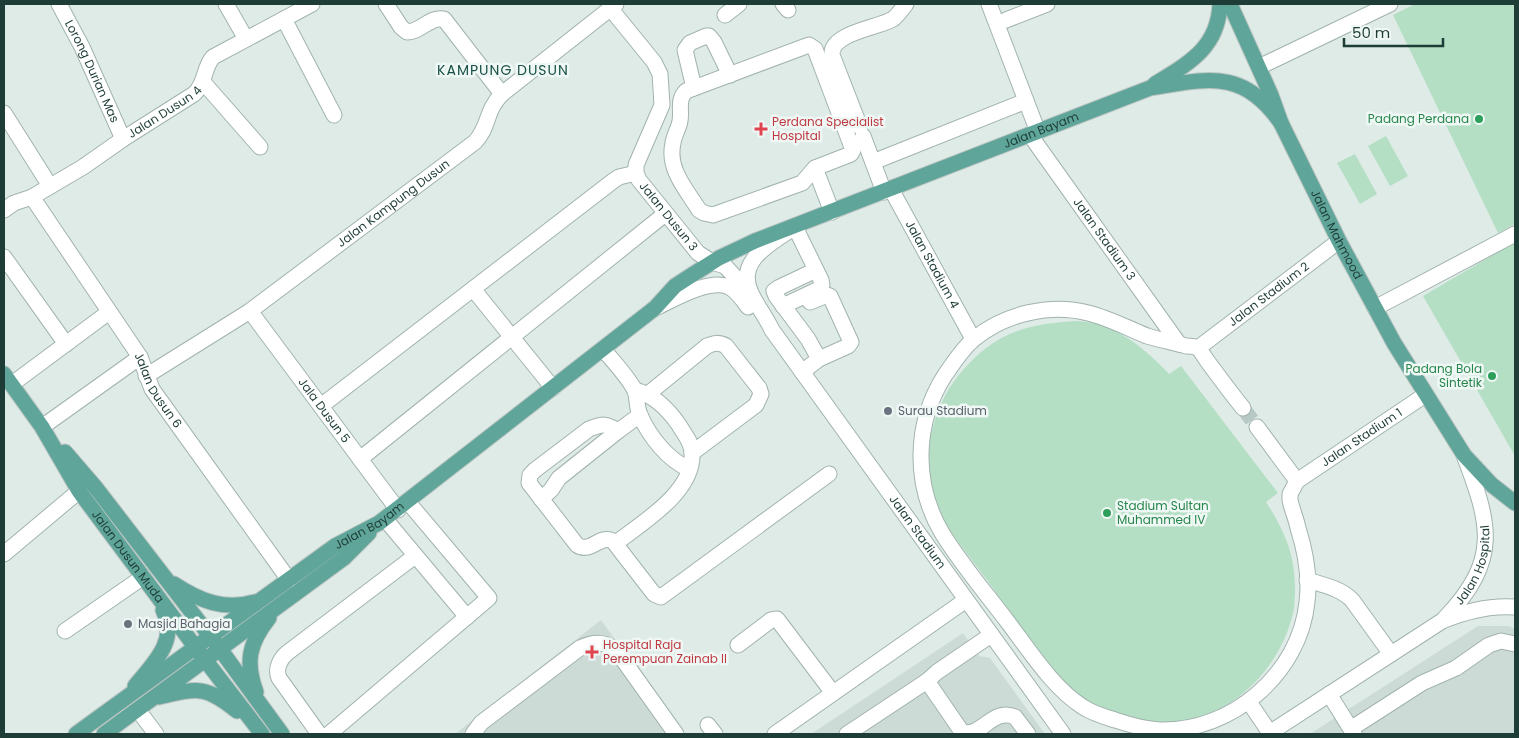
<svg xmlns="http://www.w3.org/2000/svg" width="1519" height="738" font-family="Poppins,sans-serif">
	<rect width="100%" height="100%" fill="#dfebe7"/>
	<!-- built -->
	<path fill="#cddbd6" d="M 601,620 L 683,734 L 455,734 Z
		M 1478,626 L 1509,626 L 1515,629 L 1515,734 L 1310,734 Z
		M 963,633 L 979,656 L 990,658 L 1045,734 L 811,734 Z"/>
	<!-- green -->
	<path fill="#b5dfc4" d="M 1415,4 L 1515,4 L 1515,224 L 1498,233 L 1393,15 Z
		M 1386,136 L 1408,176 L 1390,186 L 1368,146 Z
		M 1355,154 L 1377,194 L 1360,204 L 1337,163 Z
		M 1515,242 L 1515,456 L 1423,296 Z
		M 1077,321 C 1085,322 1096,322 1104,326 C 1130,336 1150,354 1169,374 L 1181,366 L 1278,493 L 1266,502 C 1286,533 1296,557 1295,594 C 1294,601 1295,607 1293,613 C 1281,666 1237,712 1183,722 C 1175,723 1165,722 1157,722 C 1144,722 1127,720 1115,716 C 1092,706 1072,690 1054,672 C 1032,641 1009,611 987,580 C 963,548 931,513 927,472 C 925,459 928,443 932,430 C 937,411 945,392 958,376 C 992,334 1023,324 1077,321 Z"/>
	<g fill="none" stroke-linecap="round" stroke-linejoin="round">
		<!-- minor-tunnel -->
		<path stroke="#b8c8c4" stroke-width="15" stroke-dasharray="15 8" stroke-linecap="butt" d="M 1243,408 L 1257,427"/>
		<defs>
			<g id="minor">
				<path id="s1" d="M 59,4 L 82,47 L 123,139"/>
				<path d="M 226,4 L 246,39"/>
				<path d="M 386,4 L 401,27 L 407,32 C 421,32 430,16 444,19 L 502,94"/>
				<path d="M 783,4 L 788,10"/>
				<path d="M 989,4 L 1038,132"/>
				<path id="s2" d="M 610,8 L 654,62 L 660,74 L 662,105 L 636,165 L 636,173 L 639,180 L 698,253 L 712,262 L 725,266 L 748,291"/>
				<path d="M 725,15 L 739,4"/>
				<path d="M 284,19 L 334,115"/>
				<path d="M 1006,20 L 1047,4"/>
				<path d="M 809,45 L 815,49 L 853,150 L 851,154 L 815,168 L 802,183 L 713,215 L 704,213 L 699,210 C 686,189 667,169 673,143 C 674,135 679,128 680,121 C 682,110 677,100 686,91 Z"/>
				<path d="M 1259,67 L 1390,4"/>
				<path d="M 203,82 L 260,147"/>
				<path d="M 694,88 L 685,50 L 690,43 L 706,36 L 709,36 L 714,42 L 730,75"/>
				<path d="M 4,113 L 50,186"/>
				<path d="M 860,127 L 832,55 C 830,33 878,28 893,19 C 898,15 902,9 906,4"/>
				<path id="s3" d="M 1030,135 L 1179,344"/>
				<path d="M 863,136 L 884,192"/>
				<path d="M 873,162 L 1026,101"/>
				<path d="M 815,168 L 832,212"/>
				<path id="s4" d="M 891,189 L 973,339"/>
				<path id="s5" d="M 32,197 L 140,357 L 152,389 L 289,580"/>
				<path id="s6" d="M 4,210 L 14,203 L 32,197 L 83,167 L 123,139 L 194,94 C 206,84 203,68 213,57 L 312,4"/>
				<path d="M 4,257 L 66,344"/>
				<path d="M 816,270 L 778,288 L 774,291 L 776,296 L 808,339 L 819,359"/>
				<path d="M 473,289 L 553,388"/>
				<path id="s7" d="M 783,306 L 819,289 L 822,285 L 821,280 L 795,227 C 772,243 735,260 751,293 C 757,306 766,317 772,330 L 1063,734"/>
				<path d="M 655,308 C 673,300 709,278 729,287 C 737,291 743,300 748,307"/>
				<path d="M 1375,308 L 1515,234"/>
				<path id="s8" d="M 250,311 L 398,510"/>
				<path id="s9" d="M 1198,348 L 1339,241"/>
				<path d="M 603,349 C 612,360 628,377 634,389 C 638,395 636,407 640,415 C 649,436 668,460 689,469"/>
				<path d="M 802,372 L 819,359 L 848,346 L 851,342 L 830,296 L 827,295 L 810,302"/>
				<path id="s10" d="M 146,376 L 250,311 L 475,142 C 490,126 485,111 502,94 L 616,4"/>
				<path d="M 12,384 L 109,312"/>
				<path d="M 648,394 L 707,346 C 714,343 719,342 726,346 L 759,388 L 761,394 L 756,405 L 692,453"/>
				<path d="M 321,406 L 613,181 L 619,177 L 636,173"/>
				<path d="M 1243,408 C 1231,393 1219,377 1208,362 C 1205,358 1201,351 1198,348 C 1194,346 1190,346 1186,346 C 1173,342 1160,340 1147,336 C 1127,328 1109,318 1088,313 C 1050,303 1004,314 974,339 C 962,349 954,362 945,375 C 914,423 913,484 942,533 C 961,564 985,592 1007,621 C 1029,650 1053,688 1083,707 C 1092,713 1105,717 1115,720 C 1130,725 1145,729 1160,730 C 1232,732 1300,673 1307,602 C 1310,578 1305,550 1298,528 C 1296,518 1292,510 1290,500 L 1290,494 L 1297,481 L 1257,427"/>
				<path d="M 640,415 L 618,431 C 606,423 603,424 589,429 L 535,470 L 530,475 L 529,483 L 577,545 C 591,554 599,534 613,541 L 654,594 L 661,597 L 829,474"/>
				<path d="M 42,427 L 140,357"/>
				<path d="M 360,459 L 665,214"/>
				<path id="s11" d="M 1297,481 L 1425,395"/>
				<path d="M 541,499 L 551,490 L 559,478 L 618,431"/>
				<path d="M 385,519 L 467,617"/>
				<path d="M 616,543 C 643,522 694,492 692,453 C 692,442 684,434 679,425 C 668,409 654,395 635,390"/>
				<path d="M 4,554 L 79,491"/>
				<path d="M 1307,580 C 1323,585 1340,588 1352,600 L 1391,654"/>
				<path id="s12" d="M 1445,618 C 1501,559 1490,524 1464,455"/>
				<path d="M 65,631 L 143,577"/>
				<path d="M 738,645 L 771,620 L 777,619 L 833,693"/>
				<path d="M 927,681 L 962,732 C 982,738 992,707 1015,717 L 1028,734"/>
				<path d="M 1329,694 L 1354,734"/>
				<path d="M 1249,702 L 1270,733"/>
				<path d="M 138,710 L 156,734"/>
				<path d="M 708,725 L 715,734"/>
				<path d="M 1352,728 L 1422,683 L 1456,668 L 1489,645 L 1501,641 L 1515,644"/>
				<path d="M 319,734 L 279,678 C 275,669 280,659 287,653 L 415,556"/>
				<path d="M 329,734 L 489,598 L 408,502"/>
				<path d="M 473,734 L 481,723 L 580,648 C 592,642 605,641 616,650 L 676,734"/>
				<path d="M 775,734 L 966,600"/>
				<path d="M 847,734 L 927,681 L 937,672 L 991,635"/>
				<path d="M 1268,734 L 1442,621 C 1466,611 1489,605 1515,607"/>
			</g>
			<g id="major">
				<path id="s13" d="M 1230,4 L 1271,95 L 1281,123 L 1339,241 L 1394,343 L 1464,455 L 1492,485 L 1515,503"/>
				<path d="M 1155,84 C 1189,63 1218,48 1220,4"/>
				<path id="s14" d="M 4,374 L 42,427 L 79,491 L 196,648 L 262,734"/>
				<path d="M 65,452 L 96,488 L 220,649 L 282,734"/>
				<path d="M 174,584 C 200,601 225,611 255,602"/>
				<path d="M 135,686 C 153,664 179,640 163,610"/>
				<path d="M 256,692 C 245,662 249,643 269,618"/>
				<path d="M 159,697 C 198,688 205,685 237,711"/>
				<path id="s15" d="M 76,734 L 335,546 L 379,523 L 655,308 L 675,286 L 695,273 L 719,258 L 755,241 L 1150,88 C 1208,79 1243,68 1281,123"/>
				<path d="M 104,734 L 344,558 L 369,533"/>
			</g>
		</defs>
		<!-- minor casing -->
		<use href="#minor" stroke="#a1b3af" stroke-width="17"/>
		<!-- major casing -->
		<use href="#major" stroke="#bcc5c3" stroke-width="17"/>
		<!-- minor -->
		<use href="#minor" stroke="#fff" stroke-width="15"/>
		<!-- major -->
		<use href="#major" stroke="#5fa599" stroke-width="15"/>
	</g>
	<!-- markers -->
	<g fill="#2e9e5b" stroke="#eff8f4" stroke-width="2">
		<circle cx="1479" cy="119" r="5"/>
		<circle cx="1492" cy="376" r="5"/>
		<circle cx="1107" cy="513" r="5"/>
	</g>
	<g fill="#e0444e" stroke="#eff8f4" stroke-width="2">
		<path d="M758.5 121.5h5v5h5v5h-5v5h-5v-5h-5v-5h5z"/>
		<path d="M589.5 644.5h5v5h5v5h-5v5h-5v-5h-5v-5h5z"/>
	</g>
	<g fill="#6b7280" stroke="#eff8f4" stroke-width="2">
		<circle cx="888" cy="411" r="5"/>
		<circle cx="128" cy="624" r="5"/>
	</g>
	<g text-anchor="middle" stroke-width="5" stroke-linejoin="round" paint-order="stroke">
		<!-- street labels -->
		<g font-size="12" fill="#1e3d37" stroke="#eff8f4">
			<text dy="4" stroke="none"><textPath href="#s1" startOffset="75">Lorong Durian Mas</textPath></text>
			<text dy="4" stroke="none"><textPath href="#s6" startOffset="189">Jalan Dusun 4</textPath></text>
			<text dy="4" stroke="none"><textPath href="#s15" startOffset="1148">Jalan Bayam</textPath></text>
			<text dy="4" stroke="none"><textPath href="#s10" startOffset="302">Jalan Kampung Dusun</textPath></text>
			<text dy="4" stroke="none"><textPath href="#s2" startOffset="242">Jalan Dusun 3</textPath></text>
			<text dy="4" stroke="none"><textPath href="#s13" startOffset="254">Jalan Mahmood</textPath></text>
			<text dy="4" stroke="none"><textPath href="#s3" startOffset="128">Jalan Stadium 3</textPath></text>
			<text dy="4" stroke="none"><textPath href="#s4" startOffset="86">Jalan Stadium 4</textPath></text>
			<text dy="4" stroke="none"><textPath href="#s9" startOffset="89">Jalan Stadium 2</textPath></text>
			<text dy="4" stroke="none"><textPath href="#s5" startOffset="231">Jalan Dusun 6</textPath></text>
			<text dy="4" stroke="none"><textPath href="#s8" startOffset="124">Jala Dusun 5</textPath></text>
			<text dy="4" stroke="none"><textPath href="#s11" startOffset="78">Jalan Stadium 1</textPath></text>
			<text dy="4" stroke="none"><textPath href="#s15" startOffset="360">Jalan Bayam</textPath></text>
			<text dy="4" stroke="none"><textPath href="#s7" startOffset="489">Jalan Stadium</textPath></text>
			<text dy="4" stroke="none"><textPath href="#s14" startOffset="221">Jalan Dusun Muda</textPath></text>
			<text dy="4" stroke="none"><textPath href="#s12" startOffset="62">Jalan Hospital</textPath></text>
		</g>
		<!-- leisure labels -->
		<g font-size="12" fill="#27864d" stroke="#eff8f4" text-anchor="end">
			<text x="1469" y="123">Padang Perdana</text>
			<text x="1482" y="373">Padang Bola<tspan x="1482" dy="14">Sintetik</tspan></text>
			<text x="1117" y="510" text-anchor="start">Stadium Sultan<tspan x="1117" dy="14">Muhammed IV</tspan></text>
		</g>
		<!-- health labels -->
		<g font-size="12" fill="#be3a42" stroke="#eff8f4" text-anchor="start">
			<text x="772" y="126">Perdana Specialist<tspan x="772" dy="14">Hospital</tspan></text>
			<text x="603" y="649">Hospital Raja<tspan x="603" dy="14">Perempuan Zainab II</tspan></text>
		</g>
		<!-- worship labels -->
		<g font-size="12" fill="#5b616d" stroke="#eff8f4" text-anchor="start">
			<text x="898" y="415">Surau Stadium</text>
			<text x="138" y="628">Masjid Bahagia</text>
		</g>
		<!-- neighbourhood labels -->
		<g font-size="14" letter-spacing="1" fill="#195047" stroke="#eff8f4">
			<text x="503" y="75">KAMPUNG DUSUN</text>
		</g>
	</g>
	<!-- border -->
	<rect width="1519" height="738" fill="none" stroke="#1e3d37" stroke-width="10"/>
	<!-- scale -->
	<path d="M1344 38v8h99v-8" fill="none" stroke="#1e3d37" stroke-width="2.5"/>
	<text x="1352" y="38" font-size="15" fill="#1e3d37" stroke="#eff8f4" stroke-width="4" paint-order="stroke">50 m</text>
</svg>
